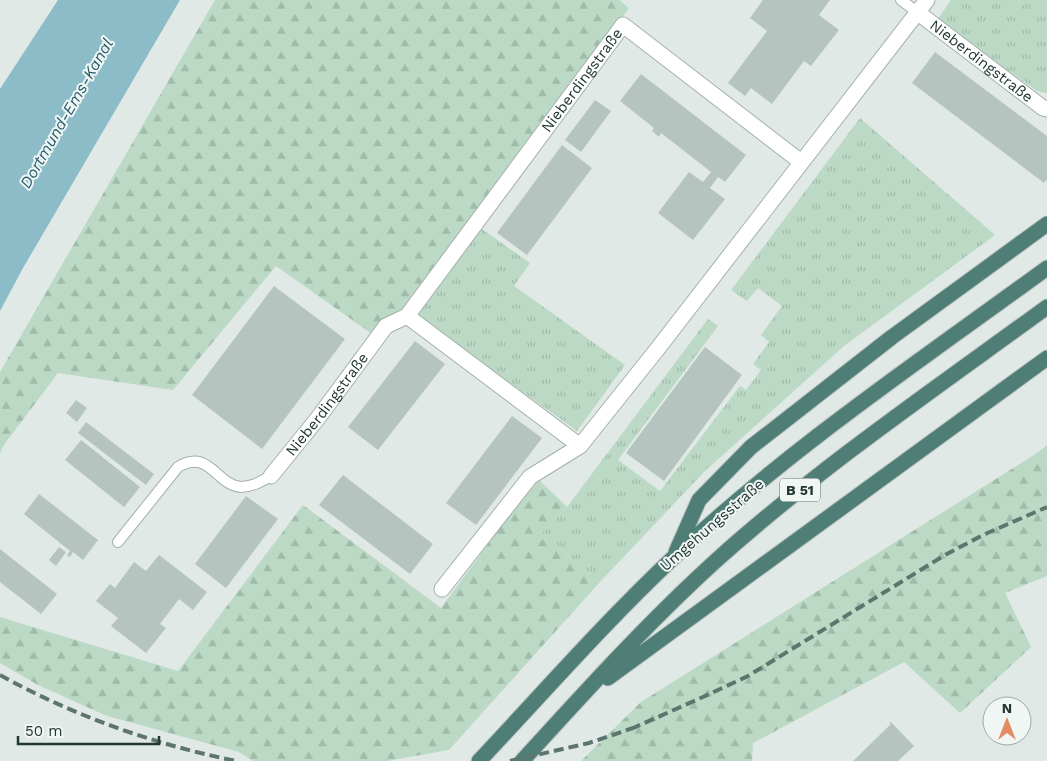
<svg xmlns="http://www.w3.org/2000/svg" width="1047" height="761" font-family="'Work Sans',sans-serif">
	<defs>
		<pattern id="grass-tufts" width="24" height="20" patternUnits="userSpaceOnUse" patternTransform="scale(1.25)"><rect width="24" height="20" fill="#bbd9c5"/><path d="M3 7l-1-3M5 7V3M7 7l1-3M15 17l-1-3M17 17v-4M19 17l1-3" fill="none" stroke="#a0bbaa"/></pattern>
		<pattern id="forest-firs" width="22" height="20" patternUnits="userSpaceOnUse" patternTransform="scale(1.25)"><rect width="22" height="20" fill="#bbd9c5"/><path d="M5 1l3.5 6h-7zM16 11l3.5 6h-7z" fill="#a0bbaa"/></pattern>
	</defs>
	<rect width="100%" height="100%" fill="#e0e9e6"/>
	<!-- grass -->
	<path fill="url(#grass-tufts)" d="M 951,0 L 1047,0 L 1047,93 L 1037,91 L 937,20 Z
		M 860,118 L 995,235 L 844,346 L 704,472 L 599,583 L 542,533 L 567,507 L 708,319 L 718,326 L 618,460 L 660,491 L 740,386 L 746,390 L 761,370 L 753,364 L 769,342 L 761,335 L 782,306 L 758,288 L 747,301 L 731,290 Z
		M 479,227 L 530,263 L 514,286 L 625,365 L 577,431 L 415,315 Z"/>
	<!-- forest -->
	<path fill="url(#forest-firs)" d="M 215,0 L 619,0 L 629,8 L 405,309 L 372,334 L 276,266 L 173,390 L 58,373 L 3,446 L 0,454 L 0,372 Z
		M 1047,445 L 1047,576 L 1005,593 L 1031,647 L 960,713 L 904,662 L 753,743 L 752,761 L 581,761 L 641,702 L 1037,453 Z
		M 537,478 L 567,507 L 542,533 L 599,583 L 449,750 L 387,761 L 253,761 L 239,752 L 107,716 L 38,685 L 0,663 L 0,617 L 178,671 L 303,505 L 441,608 Z"/>
	<!-- water -->
	<path fill="#8dbcc9" d="M 58,0 L 180,0 L 23,268 L 0,311 L 0,89 Z"/>
	<!-- building -->
	<path fill="#b6c4bf" d="M 763,0 L 830,0 L 819,15 L 839,30 L 811,66 L 804,61 L 772,104 L 751,88 L 745,96 L 728,83 L 767,31 L 750,18 Z
		M 935,52 L 1047,136 L 1047,179 L 1044,183 L 912,83 Z
		M 641,74 L 746,155 L 725,182 L 718,177 L 710,188 L 725,199 L 693,240 L 658,213 L 689,172 L 703,182 L 711,172 L 661,133 L 659,137 L 652,131 L 654,128 L 620,101 Z
		M 595,100 L 611,111 L 581,152 L 565,140 Z
		M 562,145 L 592,168 L 527,255 L 497,233 Z
		M 274,286 L 345,339 L 262,449 L 192,395 Z
		M 415,341 L 445,364 L 378,450 L 348,427 Z
		M 705,347 L 742,375 L 664,481 L 626,453 Z
		M 76,400 L 87,408 L 77,422 L 66,413 Z
		M 512,416 L 542,438 L 476,525 L 446,503 Z
		M 86,422 L 154,474 L 146,485 L 78,433 Z
		M 81,440 L 140,487 L 124,507 L 65,460 Z
		M 343,475 L 433,544 L 410,574 L 319,505 Z
		M 39,494 L 98,540 L 83,560 L 73,552 L 70,557 L 67,555 L 70,551 L 24,514 Z
		M 246,496 L 278,519 L 226,588 L 195,564 Z
		M 59,547 L 66,552 L 56,566 L 49,560 Z
		M 0,549 L 57,594 L 41,614 L 0,582 Z
		M 159,555 L 207,592 L 193,610 L 179,599 L 160,624 L 166,628 L 146,653 L 111,626 L 118,618 L 96,601 L 110,584 L 115,588 L 134,562 L 146,571 Z
		M 891,722 L 914,746 L 898,761 L 853,761 L 891,724 L 889,723 Z"/>
	<g fill="none" stroke-linecap="round" stroke-linejoin="round">
		<defs>
			<path id="service" d="M 901,0 L 917,12
				M 118,542 L 178,467 C 209,448 216,485 241,487 C 252,487 262,481 271,476"/>
			<g id="minor">
				<path id="s1" d="M 917,12 L 1043,108 L 1047,109"/>
				<path id="s2" d="M 580,446 L 407,316 L 623,25 L 801,162"/>
				<path id="s3" d="M 271,476 L 318,418 L 386,326 L 407,316"/>
				<path d="M 442,589 L 530,477 L 580,446 L 659,347 L 927,0"/>
			</g>
			<path id="trunk" d="M 676,552 L 699,500 L 751,447 L 892,337 L 1047,224
				M 608,678 L 1047,358
				M 479,761 C 543,693 605,622 673,558 C 786,451 921,360 1047,268
				M 522,761 C 586,691 649,621 720,557 C 822,466 936,388 1047,307"/>
		</defs>
		<!-- service casing -->
		<use href="#service" stroke="#a4b0ad" stroke-width="12"/>
		<!-- minor casing -->
		<use href="#minor" stroke="#a4b0ad" stroke-width="17"/>
		<!-- trunk casing -->
		<use href="#trunk" stroke="#bdc3c2" stroke-width="17"/>
		<!-- service -->
		<use href="#service" stroke="#fff" stroke-width="10"/>
		<!-- minor -->
		<use href="#minor" stroke="#fff" stroke-width="15"/>
		<!-- trunk -->
		<use href="#trunk" stroke="#4e7e76" stroke-width="15"/>
		<!-- rail -->
		<path stroke="#5d746f" stroke-width="4" stroke-dasharray="10 5" stroke-linecap="butt" d="M 0,675 C 74,716 153,744 236,761
			M 631,729 L 703,697 L 748,676 L 945,555 L 983,535 L 1047,507
			M 510,761 L 589,743 L 636,727"/>
	</g>
	<g text-anchor="middle" stroke-width="4" stroke-linejoin="round" paint-order="stroke">
		<!-- shield labels -->
		<rect fill="#f0f6f4" stroke="#60716e" stroke-width="1" x="780" y="478.5" width="40" height="23" rx="4"/>
		<g font-size="14" font-weight="bold" fill="#233834">
			<text x="800" y="495">B 51</text>
		</g>
		<!-- street labels -->
		<g font-size="15" fill="#233834" stroke="#f0f6f4">
			<text dy="5" stroke="none"><textPath href="#s1" startOffset="81">Nieberdingstraße</textPath></text>
			<text dy="5" stroke="none"><textPath href="#s2" startOffset="510">Nieberdingstraße</textPath></text>
			<text dy="5" stroke="none"><textPath href="#s3" startOffset="91">Nieberdingstraße</textPath></text>
			<text transform="translate(712 525) rotate(-41)" y="5">Umgehungsstraße</text>
		</g>
		<!-- water labels -->
		<g font-size="16" font-style="italic" fill="#235c6d" stroke="#f0f6f4">
			<text transform="translate(66 113) rotate(-60)" y="6">Dortmund-Ems-Kanal</text>
		</g>
	</g>
	<!-- north arrow -->
	<g transform="translate(1007 721)"><circle r="24" fill="#f0f6f4" stroke="#9eaaa7"/>
	<path d="M0-4L9 19L0 12L-9 19Z" fill="#e38c64"/>
	<text y="-8" font-size="14" font-weight="bold" text-anchor="middle" fill="#233834">N</text>
	</g>
	<!-- scale -->
	<path d="M18 736v8h141v-8" fill="none" stroke="#233834" stroke-width="2.5"/>
	<text x="25" y="736" font-size="15" fill="#233834" stroke="#f0f6f4" stroke-width="4" paint-order="stroke">50 m</text>
</svg>
